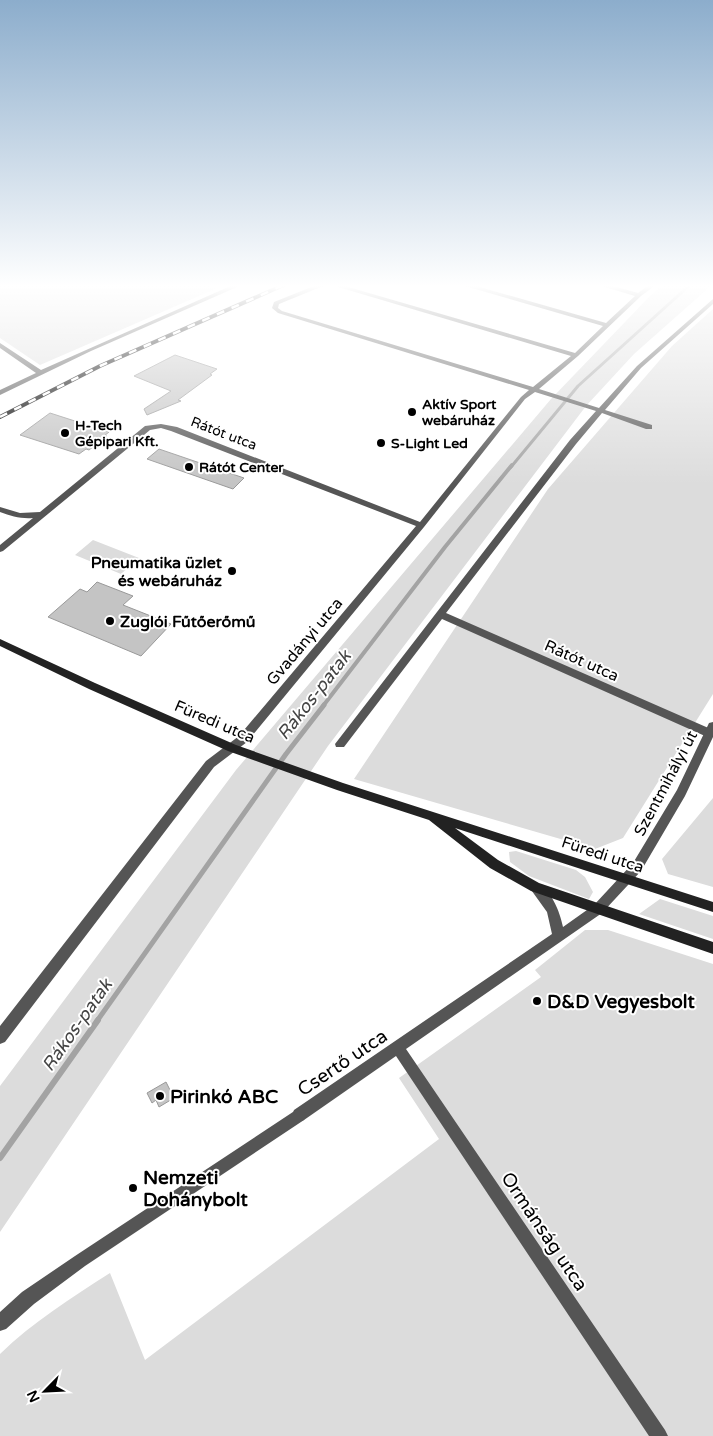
<svg xmlns="http://www.w3.org/2000/svg" width="713" height="1436" font-family="'Varela Round',sans-serif">
	<rect width="100%" height="100%" fill="#fff"/>
	<!-- green -->
	<path fill="#dcdcdc" d="M 0,284 L 208,284 L 215,289 L 40,365 L 0,338 Z
		M 664,284 L 713,284 L 634,354 L 586,406 L 328,746 L 0,1232 L 0,1086 L 236,770 L 551,399 L 650,296 Z
		M 713,309 L 713,694 L 623,838 L 595,849 L 354,779 L 548,489 L 672,346 Z
		M 93,540 L 139,558 L 121,574 L 75,555 Z
		M 713,798 L 713,887 L 668,874 L 662,859 Z
		M 516,851 L 576,870 L 585,877 L 593,892 L 589,899 L 529,876 L 510,862 L 509,852 Z
		M 660,899 L 713,916 L 713,939 L 639,914 Z
		M 585,930 L 608,930 L 713,964 L 713,1436 L 0,1436 L 0,1354 C 33,1322 71,1298 110,1273 L 145,1360 L 439,1139 L 399,1078 L 541,977 L 535,970 Z"/>
	<g fill="none" stroke-linecap="round" stroke-linejoin="round">
		<!-- stream-far3 -->
		<path stroke="#a3a3a3" stroke-width="3" d="M 511,467 L 578,386 L 691,284"/>
		<!-- stream-far2 -->
		<path stroke="#a3a3a3" stroke-width="4" d="M 323,706 L 445,547 L 512,465"/>
		<!-- stream-far1 -->
		<path stroke="#a3a3a3" stroke-width="5" d="M 97,1021 L 286,754 L 324,705"/>
		<!-- stream -->
		<path stroke="#a3a3a3" stroke-width="6" d="M 0,1158 L 98,1020"/>
	</g>
	<!-- building -->
	<path fill="#c4c4c4" stroke="#999" d="M 175,355 L 217,369 L 210,374 L 212,375 L 178,400 L 181,401 L 147,415 L 144,409 L 171,391 L 134,376 Z
		M 50,413 L 109,432 L 104,436 L 107,436 L 89,450 L 86,449 L 79,454 L 20,435 Z
		M 159,449 L 244,478 L 233,489 L 147,459 Z
		M 97,582 L 133,596 L 123,605 L 171,624 L 141,656 L 48,617 L 80,589 L 87,592 Z
		M 166,1082 L 174,1098 L 159,1107 L 156,1100 L 152,1103 L 147,1093 Z"/>
	<g fill="none" stroke-linecap="round" stroke-linejoin="round">
		<!-- minor -->
		<path fill="#555" fill-rule="evenodd" d="M 235,284 L 244,284 L 91,351 L 0,395 L 0,390 L 36,373 L 0,348 L 0,343 L 41,370 Z
			M 319,284 L 328,284 L 279,304 L 278,308 L 282,311 L 533,387 L 571,356 L 328,284 L 338,284 L 575,353 L 603,326 L 458,284 L 469,284 L 606,323 L 635,296 L 595,284 L 606,284 L 638,293 L 650,284 L 657,284 L 641,296 L 578,356 L 539,389 L 599,408 L 637,366 L 713,299 L 713,304 L 641,368 L 605,410 L 652,425 L 652,429 L 646,429 L 602,413 L 576,444 L 446,613 L 713,730 L 713,735 L 709,737 L 705,736 L 442,619 L 344,747 L 336,747 L 335,744 L 570,440 L 596,411 L 535,392 L 525,399 L 424,527 L 247,742 L 214,767 L 5,1042 L 0,1044 L 0,1026 L 206,761 L 239,736 L 416,526 L 171,431 L 161,428 L 150,430 L 3,551 L 0,552 L 0,545 L 33,518 C 21,519 11,516 0,512 L 0,507 L 20,513 L 40,512 L 145,426 L 161,424 L 177,427 L 420,522 L 521,397 L 529,390 L 278,313 L 272,308 L 274,302 Z
			M 535,882 C 551,888 560,912 563,927 L 594,905 L 598,904 L 602,905 L 604,909 L 602,913 L 406,1049 L 665,1430 L 668,1436 L 649,1436 L 396,1056 L 304,1120 L 299,1122 L 294,1120 L 292,1115 L 294,1110 L 552,934 L 547,912 L 529,887 L 531,883 Z"/>
		<!-- tertiary -->
		<path fill="#555" fill-rule="evenodd" d="M 713,722 L 713,737 L 685,796 L 641,871 L 602,913 L 598,914 L 594,913 L 592,909 L 594,905 L 633,863 L 677,790 L 709,723 Z
			M 299,1108 L 304,1110 L 306,1115 L 304,1120 L 85,1266 L 34,1304 L 6,1329 L 0,1331 L 0,1312 L 22,1292 L 75,1256 Z"/>
		<!-- secondary -->
		<path fill="#222" fill-rule="evenodd" d="M 0,639 L 95,683 L 236,745 L 343,783 L 713,902 L 713,912 L 455,828 L 498,860 L 539,883 L 713,942 L 713,954 L 531,891 L 490,868 L 429,820 L 337,790 L 228,751 L 89,689 L 0,646 Z"/>
		<defs>
			<path id="rail" d="M 0,417 L 100,366 L 286,284"/>
		</defs>
		<!-- rail casing -->
		<use href="#rail" stroke="#000" stroke-width="4"/>
		<!-- rail -->
		<use href="#rail" stroke="#fff" stroke-width="2.5" stroke-dasharray="8" stroke-linecap="butt"/>
	</g>
	<!-- sky -->
	<linearGradient id="sky" x2="0" y2="1"><stop stop-color="#8cadcc"/><stop offset="0.59" stop-color="#fff"/><stop offset="1" stop-color="#fff" stop-opacity="0"/></linearGradient>
	<rect width="713" height="485" fill="url(#sky)"/>
	<!-- markers -->
	<g fill="#000" stroke="#fff" stroke-width="2">
		<circle cx="412" cy="412" r="5"/>
		<circle cx="65" cy="433" r="5"/>
		<circle cx="381" cy="443" r="5"/>
		<circle cx="189" cy="467" r="5"/>
		<circle cx="232" cy="571" r="5"/>
		<circle cx="110" cy="621" r="5"/>
		<circle cx="537" cy="1001" r="5"/>
		<circle cx="160" cy="1096" r="5"/>
		<circle cx="133" cy="1188" r="5"/>
	</g>
	<g text-anchor="middle" stroke-width="4" stroke-linejoin="round" paint-order="stroke">
		<!-- far-poi labels -->
		<g font-size="14" font-weight="bold" fill="#000" stroke="#fff" text-anchor="start">
			<text x="422" y="409">Aktív Sport<tspan x="422" dy="16">webáruház</tspan></text>
			<text x="75" y="430">H-Tech<tspan x="75" dy="16">Gépipari Kft.</tspan></text>
			<text x="391" y="448">S-Light Led</text>
			<text x="199" y="472">Rátót Center</text>
		</g>
		<!-- far-street labels -->
		<g font-size="14" fill="#000" stroke="#fff">
			<text transform="translate(224 433) rotate(21)" y="5">Rátót utca</text>
		</g>
		<!-- poi labels -->
		<g font-size="16" font-weight="bold" fill="#000" stroke="#fff" text-anchor="end">
			<text x="222" y="568">Pneumatika üzlet<tspan x="222" dy="18">és webáruház</tspan></text>
			<text x="120" y="627" text-anchor="start">Zuglói Fűtőerőmű</text>
		</g>
		<!-- street labels -->
		<g font-size="16" fill="#000" stroke="#fff">
			<text transform="translate(304 641) rotate(-50)" y="6">Gvadányi utca</text>
			<text transform="translate(582 660) rotate(24)" y="6">Rátót utca</text>
			<text transform="translate(215 721) rotate(23)" y="6">Füredi utca</text>
			<text transform="translate(665 783) rotate(-62)" y="6">Szentmihályi út</text>
			<text transform="translate(603 854) rotate(18)" y="6">Füredi utca</text>
		</g>
		<!-- water labels -->
		<g font-size="18" font-style="italic" fill="#444" stroke="#fff">
			<text transform="translate(314 695) rotate(-52)" y="6">Rákos-patak</text>
			<text transform="translate(77 1025) rotate(-55)" y="6">Rákos-patak</text>
		</g>
		<!-- near-poi labels -->
		<g font-size="19" font-weight="bold" fill="#000" stroke="#fff" text-anchor="start">
			<text x="547" y="1008">D&amp;D Vegyesbolt</text>
			<text x="170" y="1103">Pirinkó ABC</text>
			<text x="143" y="1184">Nemzeti<tspan x="143" dy="22">Dohánybolt</tspan></text>
		</g>
		<!-- near-street labels -->
		<g font-size="19" fill="#000" stroke="#fff">
			<text transform="translate(342 1062) rotate(-34)" y="7">Csertő utca</text>
			<text transform="translate(545 1231) rotate(56)" y="7">Ormánság utca</text>
		</g>
	</g>
	<!-- north arrow -->
	<g transform="translate(45 1391) rotate(246)" stroke="#ffffff" stroke-width="4" paint-order="stroke">
	<path d="M0-4L9 19L0 12L-9 19Z" fill="#000000"/>
	<text y="-8" font-size="14" font-weight="bold" text-anchor="middle" fill="#000000">N</text>
	</g>
</svg>
